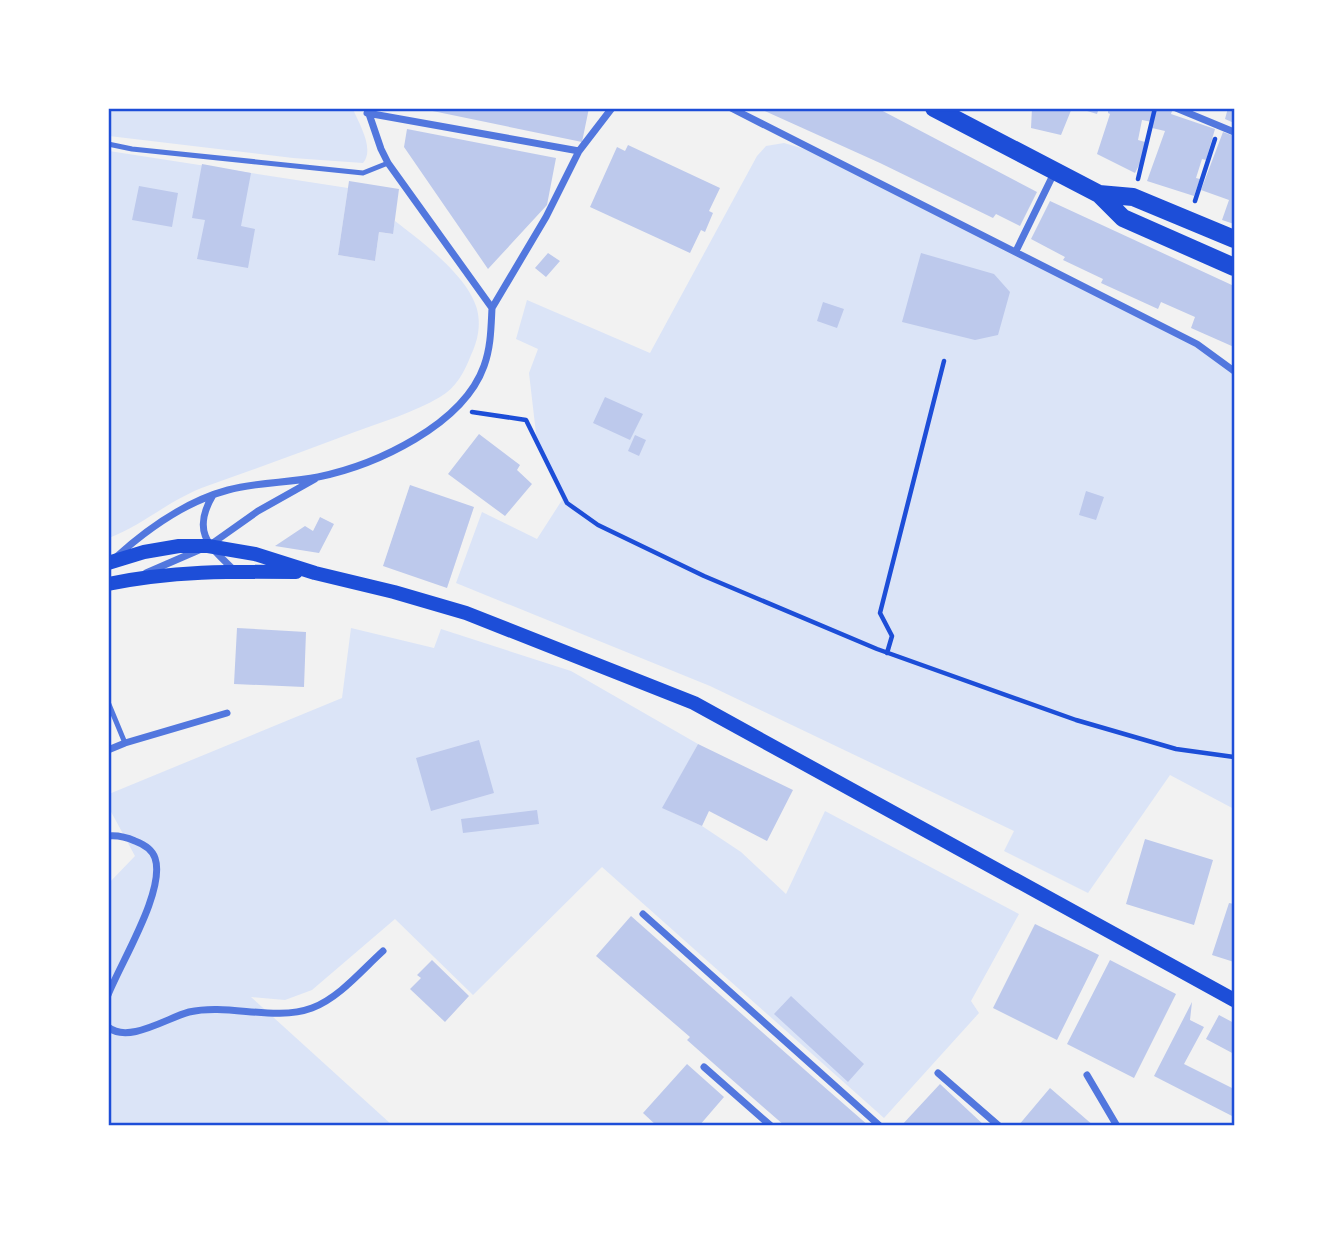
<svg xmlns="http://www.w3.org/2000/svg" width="1343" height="1234" font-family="'IBM Plex Sans',sans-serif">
	<rect width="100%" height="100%" fill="#f2f2f2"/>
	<!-- green -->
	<path fill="#dbe4f7" d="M 109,108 L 353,109 C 359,124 375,149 363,163 L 293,158 L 109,136 Z
		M 784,143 L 818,153 L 1197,344 L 1234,371 L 1234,809 L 1170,775 L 1088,893 L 1004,851 L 1014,831 L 710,686 L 456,583 L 482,512 L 537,539 L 564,497 L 537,442 L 529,373 L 538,349 L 516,339 L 527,300 L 650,353 L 757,156 L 766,146 Z
		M 109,151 L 348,188 L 338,255 L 375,261 L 379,232 L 392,234 L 395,221 C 421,241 468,276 477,309 C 481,325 478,340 471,355 C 465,371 456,388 440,397 C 413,413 381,422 352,433 C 304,451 255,469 207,486 C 172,498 143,525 109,538 Z
		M 351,628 L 434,648 L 441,629 L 571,671 L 698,744 L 663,808 L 702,826 L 741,852 L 786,894 L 825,811 L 1019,914 L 971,1001 L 979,1013 L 884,1118 L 602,867 L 473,995 L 395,919 L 312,990 L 285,1000 L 251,997 L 392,1125 L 112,1126 L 108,1116 L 108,884 L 135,856 L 109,808 L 109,794 L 342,698 Z"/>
	<!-- building -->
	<path fill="#bdc9ec" d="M 418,108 L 589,108 L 582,142 Z
		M 758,108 L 877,108 L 1037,192 L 1020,226 L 996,214 L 993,218 L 880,163 Z
		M 1032,108 L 1072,108 L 1061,135 L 1031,128 Z
		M 1077,108 L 1099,108 L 1097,114 Z
		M 1108,108 L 1154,108 L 1152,122 L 1142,120 L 1138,140 L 1145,142 L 1141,161 L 1135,173 L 1097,154 L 1110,114 L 1108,113 Z
		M 1156,108 L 1173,108 L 1171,114 L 1215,129 L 1206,160 L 1202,159 L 1196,178 L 1200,179 L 1194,196 L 1147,181 L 1165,131 L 1152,128 Z
		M 1228,108 L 1234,108 L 1234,123 L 1225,119 Z
		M 407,129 L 556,158 L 547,205 L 488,269 L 404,147 Z
		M 1223,132 L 1234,136 L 1234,224 L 1222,220 L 1229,200 L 1201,190 Z
		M 628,145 L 720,188 L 709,211 L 713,213 L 705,232 L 701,230 L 690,253 L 590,207 L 617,147 L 625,151 Z
		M 202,164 L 251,173 L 241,226 L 255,229 L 248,268 L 197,259 L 205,220 L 192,218 Z
		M 349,181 L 399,189 L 393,234 L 379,232 L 375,261 L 338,255 Z
		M 139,186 L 178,193 L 172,227 L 132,220 Z
		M 1050,201 L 1234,286 L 1234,347 L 1191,328 L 1195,317 L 1161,302 L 1158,309 L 1101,283 L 1103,279 L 1063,260 L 1065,257 L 1031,239 Z
		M 548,253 L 560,261 L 546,277 L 535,268 Z
		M 921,253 L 994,274 L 1010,292 L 998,335 L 975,340 L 902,322 Z
		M 823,302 L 844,309 L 837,328 L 817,321 Z
		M 605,397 L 643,414 L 630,440 L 593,423 Z
		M 479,434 L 520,465 L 517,470 L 532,484 L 505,516 L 448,474 Z
		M 635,435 L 646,440 L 639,456 L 628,451 Z
		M 410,485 L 474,507 L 447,588 L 383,566 Z
		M 1086,491 L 1104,497 L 1096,520 L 1079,515 Z
		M 320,517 L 334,524 L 319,553 L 275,546 L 305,526 L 313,531 Z
		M 237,628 L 306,632 L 304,687 L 234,684 Z
		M 479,740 L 494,793 L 431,811 L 416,758 Z
		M 698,744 L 793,790 L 767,841 L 709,811 L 702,826 L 662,808 Z
		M 537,810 L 539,824 L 463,833 L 461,819 Z
		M 1145,839 L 1213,860 L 1194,925 L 1126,904 Z
		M 1229,903 L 1234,904 L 1234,962 L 1212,955 Z
		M 631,916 L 814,1078 L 869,1126 L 785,1126 L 730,1078 L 687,1040 L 690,1037 L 596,956 Z
		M 1035,924 L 1099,955 L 1057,1040 L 993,1008 Z
		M 432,960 L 469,996 L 445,1022 L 410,989 L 421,978 L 417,975 Z
		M 1110,960 L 1176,994 L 1134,1078 L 1067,1044 Z
		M 791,996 L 864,1064 L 848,1082 L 774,1014 Z
		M 1192,1002 L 1190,1020 L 1204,1027 L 1184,1064 L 1234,1089 L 1234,1117 L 1154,1076 Z
		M 1219,1015 L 1234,1023 L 1234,1054 L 1206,1039 Z
		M 687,1064 L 724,1097 L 699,1126 L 657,1126 L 643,1113 Z
		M 940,1084 L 985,1126 L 901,1126 Z
		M 1050,1088 L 1094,1126 L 1018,1126 Z"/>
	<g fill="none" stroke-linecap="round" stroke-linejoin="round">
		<!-- path -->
		<path stroke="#1d4ed8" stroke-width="4.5" d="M 1138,179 L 1155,108
			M 1195,201 L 1215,139
			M 472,412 L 526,420 L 567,503 L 598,525 L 704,576 L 877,649 L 1076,720 L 1176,749 L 1234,757
			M 887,653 L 892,636 L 880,613 L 944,361"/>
		<!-- service -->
		<path stroke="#5277de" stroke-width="5" d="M 108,144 L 132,149 L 363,173 L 388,163
			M 108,702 L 125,743"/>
		<!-- minor -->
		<path stroke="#5277de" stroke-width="7" d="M 731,108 L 1197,344 L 1234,371
			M 1176,108 L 1234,132
			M 367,113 L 579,151
			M 1016,251 L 1055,171
			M 492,308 L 546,217 L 579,151 L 612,108
			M 213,495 C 191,532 209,546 235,571
			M 210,545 L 258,511 L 315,479
			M 115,558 C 146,530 187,501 228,490 C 257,482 288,483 318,477 C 376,465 463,425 484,366 C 491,347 491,327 492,308 L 388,163 L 381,149 L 367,108
			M 146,573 L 199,550
			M 108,750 L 125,743 L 227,713
			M 108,836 C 118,835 126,837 135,841 C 143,844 152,849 155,858 C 166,890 121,962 108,995
			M 643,914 L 880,1126
			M 108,1027 C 128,1044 167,1018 189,1012 C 229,1003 274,1022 312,1008 C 339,998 362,970 383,951
			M 704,1067 L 771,1126
			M 938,1073 L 999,1126
			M 1087,1075 L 1117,1126"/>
		<!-- secondary -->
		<path stroke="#1d4ed8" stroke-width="14" d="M 108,563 L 144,552 L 179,546 L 208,546 L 255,554 L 315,573 L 394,592 L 466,613 L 694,703 L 1234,1000
			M 108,584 C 170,571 233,571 296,572"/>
		<!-- primary -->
		<path stroke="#1d4ed8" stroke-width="18" d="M 934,108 L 1099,194 L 1123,218 L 1234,267
			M 1099,194 L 1133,197 L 1234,239"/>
	</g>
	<!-- border -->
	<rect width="1343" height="1234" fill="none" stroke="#ffffff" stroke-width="220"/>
	<rect x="110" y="110" width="1123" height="1014" fill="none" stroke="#1d4ed8" stroke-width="2.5"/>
</svg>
